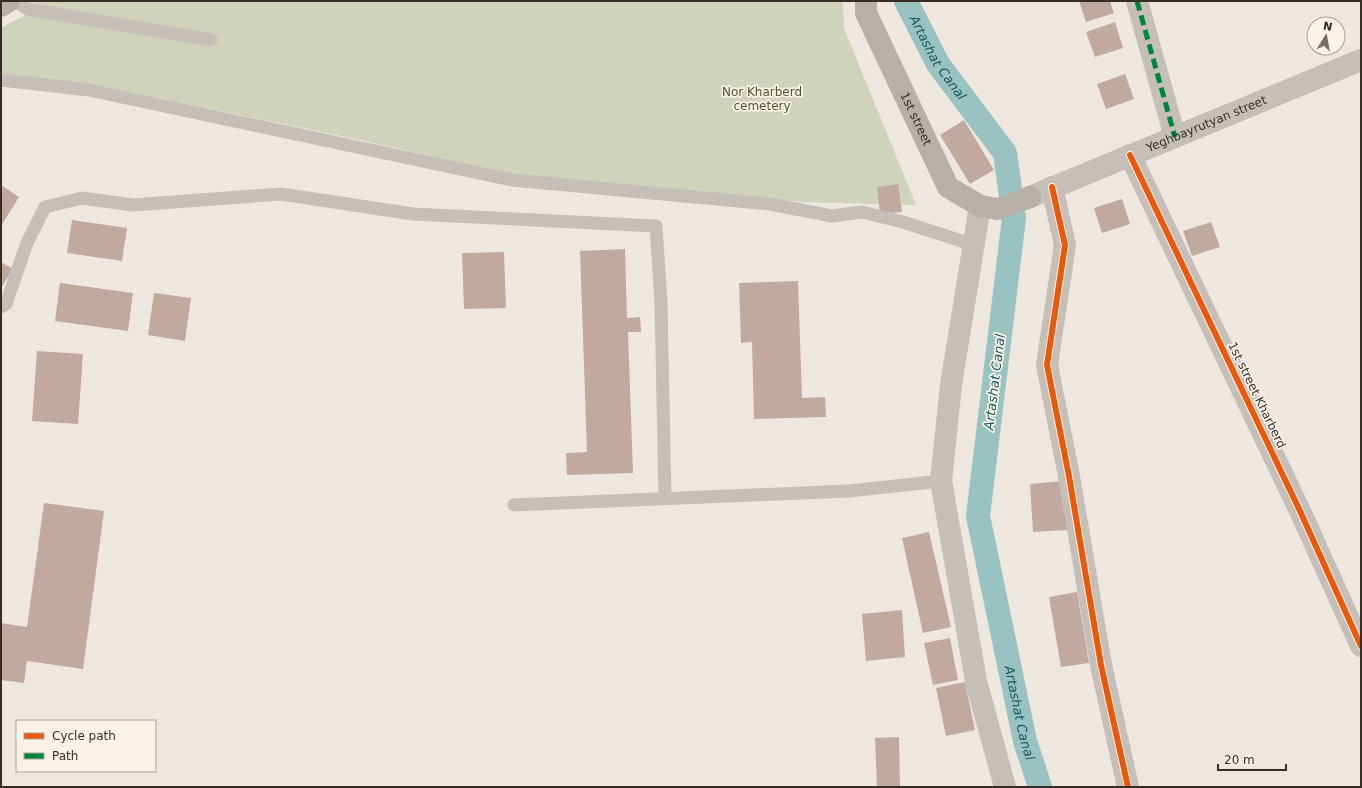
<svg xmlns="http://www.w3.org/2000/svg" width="1362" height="788" font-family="'DejaVu Sans',sans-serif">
	<rect width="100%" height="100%" fill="#ede7e0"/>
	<!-- green -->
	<path fill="#cfd3b9" d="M 36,1 L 843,1 L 844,28 L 916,205 L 802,202 L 519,176 L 360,140 L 94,85 L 1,75 L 1,28 L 31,12 Z"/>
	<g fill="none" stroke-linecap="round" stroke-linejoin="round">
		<!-- canal -->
		<path stroke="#9ac2c0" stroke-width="24" id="s1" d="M 906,1 L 938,64 L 1005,153 L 1014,218 L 978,516 L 1025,741 L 1040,787"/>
	</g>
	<!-- building -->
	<path fill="#c2a9a0" d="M 1079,1 L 1110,1 L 1114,13 L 1086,22 Z
		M 1115,22 L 1123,48 L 1095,57 L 1086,32 Z
		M 1125,74 L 1134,99 L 1106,109 L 1097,84 Z
		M 964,120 L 994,170 L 970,184 L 940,135 Z
		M 898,184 L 902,212 L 880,214 L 877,187 Z
		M 1,185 L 19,197 L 1,226 Z
		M 1122,199 L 1130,224 L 1102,233 L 1094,208 Z
		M 72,220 L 127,228 L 122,261 L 67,253 Z
		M 1211,222 L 1220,247 L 1192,256 L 1183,231 Z
		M 625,249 L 627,318 L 640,317 L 641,332 L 628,332 L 633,473 L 567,475 L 566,453 L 587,452 L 580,251 Z
		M 504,252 L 506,308 L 464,309 L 462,253 Z
		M 1,262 L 13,269 L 1,288 Z
		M 798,281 L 802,398 L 825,397 L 826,417 L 754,419 L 752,342 L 741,343 L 739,283 Z
		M 60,283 L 133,293 L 128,331 L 55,321 Z
		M 154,293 L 191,298 L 185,341 L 148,335 Z
		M 37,351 L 83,354 L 78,424 L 32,421 Z
		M 1064,481 L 1068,530 L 1033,532 L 1030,484 Z
		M 44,503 L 104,511 L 83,669 L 27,661 L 24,683 L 1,680 L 1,623 L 27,627 Z
		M 929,532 L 951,627 L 923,633 L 902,538 Z
		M 1077,592 L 1089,663 L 1061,667 L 1049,597 Z
		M 902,610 L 905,657 L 866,661 L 862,614 Z
		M 950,638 L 958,680 L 933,685 L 924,643 Z
		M 965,682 L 975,730 L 946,736 L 936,688 Z
		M 899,737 L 900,787 L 877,787 L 875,738 Z"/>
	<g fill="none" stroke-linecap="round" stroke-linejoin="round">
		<!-- service -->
		<path stroke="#c6bfb9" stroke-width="13" d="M 16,1 L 28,9 L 211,40
			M 1,80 L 89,90 L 512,180 L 770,204 L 832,216 L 862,212 L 903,222 L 974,245
			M 1,307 L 6,304 L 27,243 L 45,207 L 82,198 L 133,205 L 281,194 L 413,214 L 656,226 L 661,302 L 665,499
			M 514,505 L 849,491 L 941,481"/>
		<!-- minor -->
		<path stroke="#c6bfb9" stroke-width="22" d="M 1137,1 L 1175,137
			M 1130,155 L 1300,511 L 1361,646
			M 1052,187 L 1065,245 L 1047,365 L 1069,476 L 1101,665 L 1128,787
			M 980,206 L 951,385 L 941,481 L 976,681 L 1005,787"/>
		<!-- tertiary -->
		<path stroke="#c6bfb9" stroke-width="22" id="s2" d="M 1030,197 L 1361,60"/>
		<!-- secondary -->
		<g stroke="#b7afa9" stroke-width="22">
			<path id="s3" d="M 866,1 L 866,13 L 948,187 L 980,206 L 997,209 L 1007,206 L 1030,197"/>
			<path d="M 1,6 L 9,1"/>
		</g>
		<!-- quiet -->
		<path stroke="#00873e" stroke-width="5" stroke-dasharray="10 5" stroke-linecap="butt" d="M 1137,1 L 1175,137"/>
		<defs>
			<path id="cycleway" d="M 1130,155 L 1300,511 L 1361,646
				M 1052,187 L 1065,245 L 1047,365 L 1069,476 L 1101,665 L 1128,787"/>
		</defs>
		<!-- cycleway casing -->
		<use href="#cycleway" stroke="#fbf1e7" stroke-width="8"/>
		<!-- cycleway -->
		<use href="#cycleway" stroke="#e8590c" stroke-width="6"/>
	</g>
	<g text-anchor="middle" stroke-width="3.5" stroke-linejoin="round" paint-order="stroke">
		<!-- park labels -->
		<g font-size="12" fill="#485829" stroke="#fbf1e7">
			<text x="762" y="96">Nor Kharberd<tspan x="762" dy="14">cemetery</tspan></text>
		</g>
		<!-- street labels -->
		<g font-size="12" fill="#382c27" stroke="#fbf1e7">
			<text dy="4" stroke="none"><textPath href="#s3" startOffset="129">1st street</textPath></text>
			<text dy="4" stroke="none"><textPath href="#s2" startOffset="191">Yeghbayrutyan street</textPath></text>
			<text transform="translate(1257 395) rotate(64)" y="4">1st street Kharberd</text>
		</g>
		<!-- water labels -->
		<g font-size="13" font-style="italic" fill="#195a5c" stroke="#fbf1e7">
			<text dy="5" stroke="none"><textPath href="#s1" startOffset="65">Artashat Canal</textPath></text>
			<text transform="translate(994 382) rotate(-83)" y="5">Artashat Canal</text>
			<text dy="5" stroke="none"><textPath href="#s1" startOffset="749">Artashat Canal</textPath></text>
		</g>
	</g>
	<!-- border -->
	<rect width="1362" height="788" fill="none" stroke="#382c27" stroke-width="4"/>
	<!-- legend -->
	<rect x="16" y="720" width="140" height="52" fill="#fbf1e7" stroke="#ada29a"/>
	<rect x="24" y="733" width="20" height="6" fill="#e8590c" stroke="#ada29a"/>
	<text x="52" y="740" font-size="12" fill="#382c27">Cycle path</text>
	<rect x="24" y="753" width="20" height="6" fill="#00873e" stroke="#ada29a"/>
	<text x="52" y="760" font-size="12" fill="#382c27">Path</text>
	<!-- north arrow -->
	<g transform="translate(1326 36) rotate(11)"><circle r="19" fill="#fbf1e7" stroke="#ada29a"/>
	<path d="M0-3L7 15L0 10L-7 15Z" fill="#776d68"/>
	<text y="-6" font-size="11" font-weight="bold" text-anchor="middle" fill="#382c27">N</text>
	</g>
	<!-- scale -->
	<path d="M1218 764v6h68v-6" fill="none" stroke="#382c27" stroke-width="2"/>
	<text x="1224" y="764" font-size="12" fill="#382c27" stroke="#fbf1e7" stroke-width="3" paint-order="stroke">20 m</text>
</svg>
